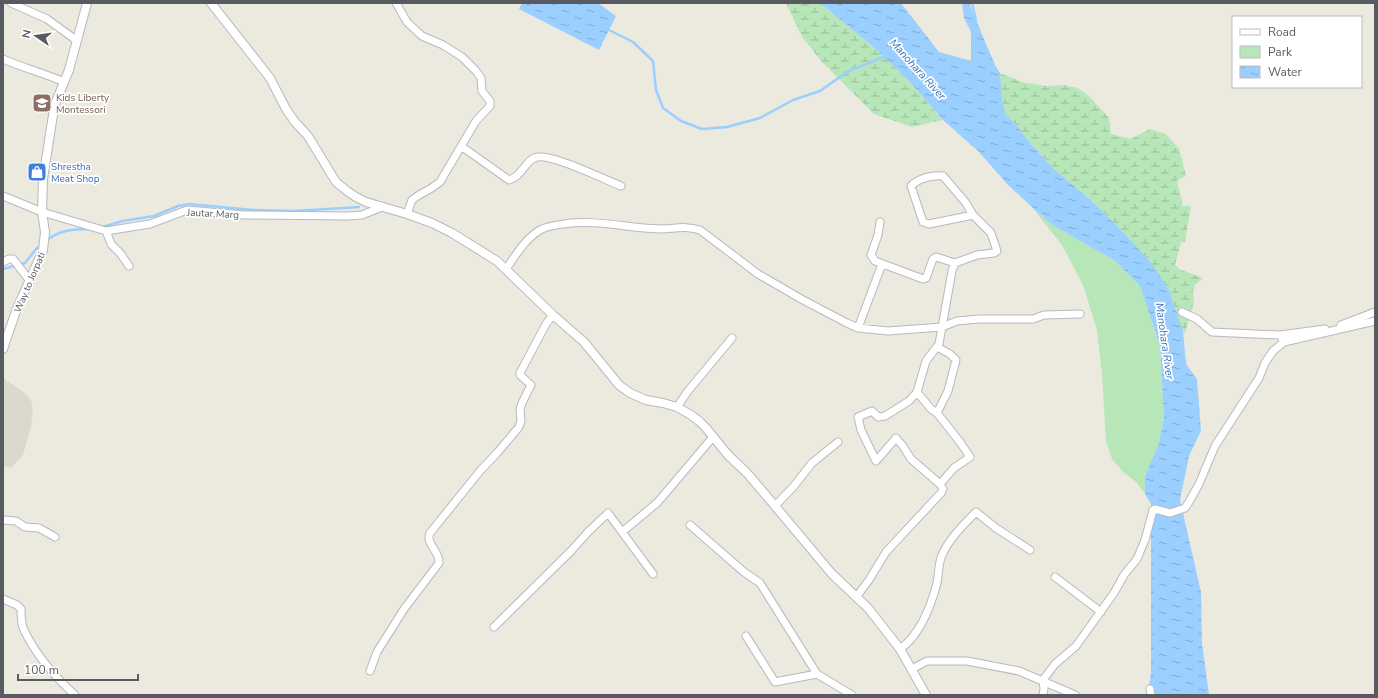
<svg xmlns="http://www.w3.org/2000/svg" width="1378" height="698" font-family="'Nunito Sans',sans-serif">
	<defs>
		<pattern id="wetland-marsh" width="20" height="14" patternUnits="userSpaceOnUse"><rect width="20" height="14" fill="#b7e7b9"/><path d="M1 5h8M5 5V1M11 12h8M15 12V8" fill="none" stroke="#98be9a"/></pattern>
		<pattern id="water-ripples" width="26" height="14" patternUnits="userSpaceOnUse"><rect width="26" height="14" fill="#9bcfff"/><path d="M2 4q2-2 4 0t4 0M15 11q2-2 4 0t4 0" fill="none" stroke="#81abd2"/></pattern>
	</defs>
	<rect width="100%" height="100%" fill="#eceade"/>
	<!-- education -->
	<path fill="#dbd9cd" d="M 3,378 L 25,393 L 31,400 L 33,409 L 31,427 L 23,455 L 12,467 L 3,467 Z"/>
	<!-- green -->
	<path fill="#b7e7b9" d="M 1031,206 L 1051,224 L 1115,261 L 1140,286 L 1160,346 L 1164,418 L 1159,443 L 1145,476 L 1145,494 L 1136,482 L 1123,472 L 1112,459 L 1106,441 L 1102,374 L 1097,330 L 1083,285 L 1062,245 Z"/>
	<!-- wetland -->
	<path fill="url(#wetland-marsh)" d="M 786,3 L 820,3 L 872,46 L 908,80 L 943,120 L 912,127 L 874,114 L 822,62 L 802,37 Z
		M 1000,73 L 1022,82 L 1046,86 L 1064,85 L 1078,88 L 1089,96 L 1109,118 L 1111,134 L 1131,139 L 1150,129 L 1166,134 L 1179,149 L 1186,176 L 1177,180 L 1183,206 L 1191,206 L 1185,242 L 1181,242 L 1175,265 L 1181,270 L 1203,278 L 1195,285 L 1193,293 L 1194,303 L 1185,333 L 1183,331 L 1169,290 L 1122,231 L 1093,202 L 1055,170 L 1030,143 L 1014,122 L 1005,115 L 1002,99 Z"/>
	<!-- water -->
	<path fill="url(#water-ripples)" d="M 522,3 L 598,3 L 616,16 L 599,50 L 519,9 Z
		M 820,3 L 901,3 L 939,52 L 971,61 L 971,32 L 964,18 L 962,3 L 969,3 L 995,65 L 1000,73 L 1002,98 L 1005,115 L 1014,122 L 1030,143 L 1055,170 L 1093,202 L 1122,231 L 1153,265 L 1169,290 L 1183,331 L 1186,364 L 1197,379 L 1201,431 L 1189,456 L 1180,500 L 1201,592 L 1202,643 L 1209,695 L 1148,695 L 1151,672 L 1151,504 L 1145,494 L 1145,476 L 1159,443 L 1164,418 L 1160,346 L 1140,286 L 1115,261 L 1051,224 L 1031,206 L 1008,185 L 979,152 L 943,120 L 908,80 L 872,46 Z"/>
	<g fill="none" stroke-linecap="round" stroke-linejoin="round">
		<!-- stream -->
		<path stroke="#9bcfff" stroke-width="2.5" d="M 972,3 L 976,20
			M 609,30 L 633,42 L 653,61 L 656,90 L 663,108 L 681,121 L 702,129 L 727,127 L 760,118 L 793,100 L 820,91 L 847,72 L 886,56
			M 102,227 L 123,221 L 154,216 L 178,206 L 189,204 L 253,210 L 294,211 L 359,207
			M 47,240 C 60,230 73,229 89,229
			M 3,269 L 25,263 L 36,249 L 41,245"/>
		<defs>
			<path id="minor" d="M 11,3 L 47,19 L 76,40
				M 396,3 L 407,22 L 422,36 L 443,45 L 462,57 L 476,71 L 481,78 L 482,91 L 490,101 L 490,106 L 476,121 L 440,182 L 430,189 L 419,195 L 412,200 L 407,214
				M 3,59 C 23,68 44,73 64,82
				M 461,146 L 509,180 C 521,177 525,162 534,158 C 548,151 605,180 621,186
				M 3,196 L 42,212 L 106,231 L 150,224 L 187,210 L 244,215 L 347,216 L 362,215 L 382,207
				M 880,222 L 878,235 L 871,255 L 875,261 L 923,279 L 926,278 L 933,259 L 936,257 L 955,263
				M 106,231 L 111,244 L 120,253 L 129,266
				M 3,262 L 9,259 L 13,259 L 30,281
				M 506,269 C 515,256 526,238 540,230 C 547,226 556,225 564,224 C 598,219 630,229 664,229 C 678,228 687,226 700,230 L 758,274 L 803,300 L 847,323 L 858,328 L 888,331 L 942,327 L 952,271 L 955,263 L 977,255 L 994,253 L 997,251 L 991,233 L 973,215 L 966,203 L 943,176 C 932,175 919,178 911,186 L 923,222 L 929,224 L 973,215
				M 1182,312 L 1197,319 L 1212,332 L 1280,335 L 1284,342
				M 1341,325 L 1375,312
				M 858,328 L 882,264
				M 1280,335 L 1325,329
				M 917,392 L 931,409 L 937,413 L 948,391 L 956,360 L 950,354 L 937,347
				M 677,407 L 688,391 L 732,338
				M 940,484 L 911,459 L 903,446 L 896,438 L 876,461 L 861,430 L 858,417 L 872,411 L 878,417 L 885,416 L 909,401 L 917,392 L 926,361 L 939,344 L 942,327 L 957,321 L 979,319 L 1033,319 L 1044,315 L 1080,314
				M 775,506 L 794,486 L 812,463 L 838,442
				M 3,520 L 16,521 L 25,527 L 39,528 L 55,537
				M 690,525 L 744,572 L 760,583 L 817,674 L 852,695
				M 622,532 L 657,503 L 713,437
				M 1055,577 L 1101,612
				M 857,596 L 869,580 L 886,552 L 941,493 L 943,489 L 940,484 L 954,468 L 970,457 L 960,442 L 937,413
				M 3,599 L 17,605 L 21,609 C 21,616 21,624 24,630 C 36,655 55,677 75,695
				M 494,627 L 571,551 L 588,532 L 608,513 L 653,574
				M 746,636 L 775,682 L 817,674
				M 900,649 C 920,635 931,606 937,583 C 939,574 938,564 942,555 C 949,539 964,524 976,512 L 996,528 L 1030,550
				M 912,669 L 927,661 L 967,661 L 1019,671 L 1075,695
				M 370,671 L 377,652 L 404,609 L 439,563 C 440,551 425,544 430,533 L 480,471 L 497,453 L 519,427 L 521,421 L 520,409 L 522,403 L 531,385 L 520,375 L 520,373 L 546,324 L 553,315
				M 1150,689 L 1151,695
				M 1043,695 L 1044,689 L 1043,680 L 1055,664 L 1076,646 L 1114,593 L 1124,575 L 1137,559 L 1145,540 L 1153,510 L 1155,509 L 1170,513 L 1185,508 L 1189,502 L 1199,484 L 1215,446 L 1259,378 L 1265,363 L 1273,351 L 1284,342 L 1375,321"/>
			<path id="tertiary" d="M 211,3 L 270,78 L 286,109 L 295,122 L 308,136 L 336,182 L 347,191 L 356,197 L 366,202 L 407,214 L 432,223 L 452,233 L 497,261 L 553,315 L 584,342 L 619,385 L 630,393 L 646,400 L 663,403 L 677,407 L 691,415 L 699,421 L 706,428 L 728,455 L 747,473 L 775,506 L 832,574 L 868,608 L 900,649 L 926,695
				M 3,349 L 16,311 L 43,250 L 45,232 L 42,212 L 43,179 L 52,121 L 55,104 L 69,70 L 87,3"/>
		</defs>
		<!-- minor casing -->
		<use href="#minor" stroke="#b6b9bf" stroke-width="9"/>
		<!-- tertiary casing -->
		<use href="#tertiary" stroke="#b6b9bf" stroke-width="10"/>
		<!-- minor -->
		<use href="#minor" stroke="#fff" stroke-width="7"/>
		<!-- tertiary -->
		<use href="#tertiary" stroke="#fff" stroke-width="8"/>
	</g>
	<!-- icons -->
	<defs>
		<symbol id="school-square" viewBox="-11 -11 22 22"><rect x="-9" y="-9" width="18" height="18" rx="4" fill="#8d6e63" stroke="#fff"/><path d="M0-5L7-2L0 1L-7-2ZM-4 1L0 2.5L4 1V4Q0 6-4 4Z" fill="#fff"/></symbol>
		<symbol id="shop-square" viewBox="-11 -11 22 22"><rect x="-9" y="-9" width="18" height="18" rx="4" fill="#3f7fe0" stroke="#fff"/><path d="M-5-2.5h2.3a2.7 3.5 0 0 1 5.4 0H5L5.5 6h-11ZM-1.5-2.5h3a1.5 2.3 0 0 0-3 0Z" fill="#fff"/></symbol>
	</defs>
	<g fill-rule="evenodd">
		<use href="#school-square" x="31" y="92" width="22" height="22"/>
		<use href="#shop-square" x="26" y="161" width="22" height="22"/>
	</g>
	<g text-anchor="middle" stroke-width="3.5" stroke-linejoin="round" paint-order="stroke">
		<!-- education labels -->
		<g font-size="10" fill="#785e54" stroke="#fff" text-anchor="start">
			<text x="56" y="101">Kids Liberty<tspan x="56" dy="12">Montessori</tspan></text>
		</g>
		<!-- shop labels -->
		<g font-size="10" fill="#366cbe" stroke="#fff" text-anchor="start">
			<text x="51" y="170">Shrestha<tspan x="51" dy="12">Meat Shop</tspan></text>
		</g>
		<!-- street labels -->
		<g font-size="10" fill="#575b61" stroke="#fff">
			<text transform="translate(213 213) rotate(3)" y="4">Jautar Marg</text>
			<text transform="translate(29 282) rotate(-67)" y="4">Way to Jorpati</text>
		</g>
		<!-- water labels -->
		<g font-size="11" font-style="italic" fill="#3373c2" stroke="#fff">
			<text transform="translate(918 69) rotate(48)" y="4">Manohara River</text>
			<text transform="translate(1165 341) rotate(82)" y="4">Manohara River</text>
		</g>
	</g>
	<!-- border -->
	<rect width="1378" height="698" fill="none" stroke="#575b61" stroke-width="8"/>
	<!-- legend -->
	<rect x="1232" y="16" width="130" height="72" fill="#ffffff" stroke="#bcbdc0"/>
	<rect x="1240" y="29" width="20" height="6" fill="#ffffff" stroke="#bcbdc0"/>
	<text x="1268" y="36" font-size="12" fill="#575b61">Road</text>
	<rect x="1240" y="46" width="20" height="12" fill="#b7e7b9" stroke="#bcbdc0"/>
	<text x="1268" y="56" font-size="12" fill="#575b61">Park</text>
	<rect x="1240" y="66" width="20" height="12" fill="url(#water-ripples)" stroke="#bcbdc0"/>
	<text x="1268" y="76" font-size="12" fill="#575b61">Water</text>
	<!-- north arrow -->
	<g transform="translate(36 36) rotate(283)" stroke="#ffffff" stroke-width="3" paint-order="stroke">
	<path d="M0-3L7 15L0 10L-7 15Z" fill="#575b61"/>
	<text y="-6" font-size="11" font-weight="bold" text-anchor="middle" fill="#575b61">N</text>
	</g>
	<!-- scale -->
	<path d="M18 674v6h120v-6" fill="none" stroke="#575b61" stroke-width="2"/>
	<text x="24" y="674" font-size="12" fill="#575b61" stroke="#ffffff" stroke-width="3" paint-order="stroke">100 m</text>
</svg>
